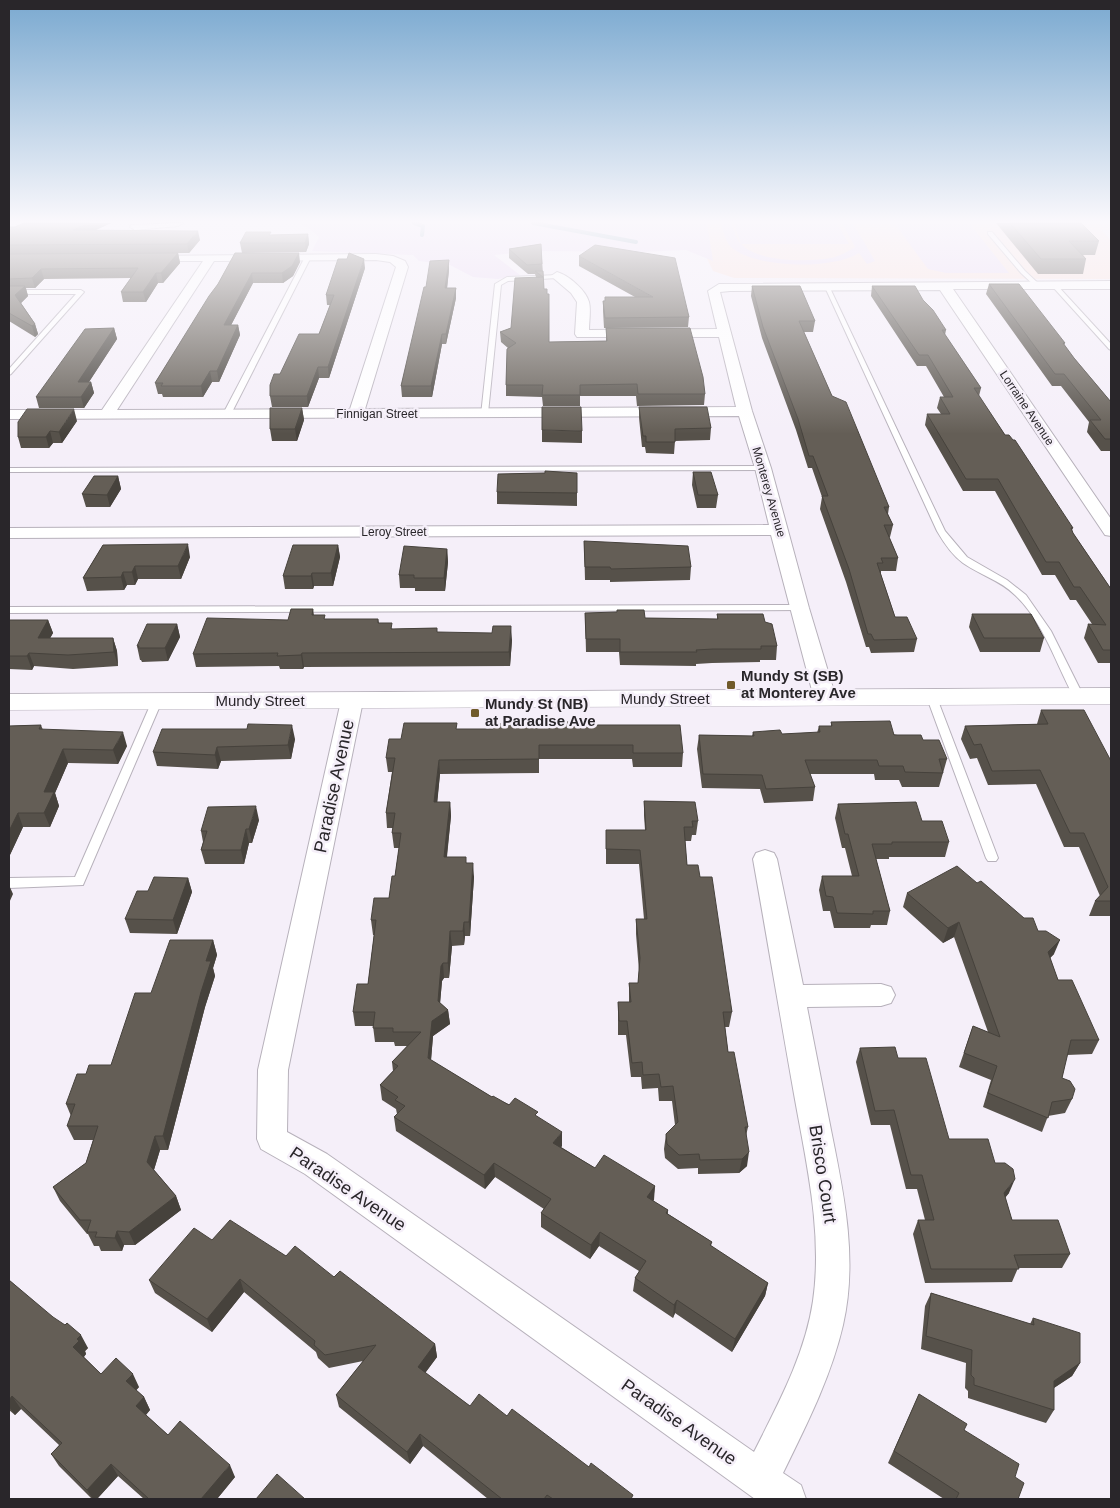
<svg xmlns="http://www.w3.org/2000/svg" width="1120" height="1508" font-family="Arial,sans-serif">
	<rect width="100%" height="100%" fill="#f5eff9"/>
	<!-- education -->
	<path fill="#fbe1db" d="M 696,223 L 1111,223 L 1111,230 L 1101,230 L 1111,240 L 1111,279 L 734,278 L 713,271 L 703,250 Z"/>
	<!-- green -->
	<path fill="#ead9f3" d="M 298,223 L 707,223 L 713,261 L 686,250 L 641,252 L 538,251 L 494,255 L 520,275 L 498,279 L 473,277 L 450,265 L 419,261 L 413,255 L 312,251 L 319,237 L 307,227 Z
		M 721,223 L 731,223 C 734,230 736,239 741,244 C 757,262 808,262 831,258 C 840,256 847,252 855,247 L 842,223 L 853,223 L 875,261 L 867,264 L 859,253 C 833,270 751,269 729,245 C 725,239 723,230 721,223 Z
		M 734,223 L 837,223 L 849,244 L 741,244 Z
		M 894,223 L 969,223 L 1009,273 L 946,273 L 928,269 Z"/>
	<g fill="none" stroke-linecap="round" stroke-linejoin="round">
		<!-- stream -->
		<path stroke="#7599ac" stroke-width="4" d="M 414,223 L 423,226 L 422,235
			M 533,223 L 636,242"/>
		<defs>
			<path id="service" d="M 988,232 L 992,232 L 1025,271 L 1040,285 L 1040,287 L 1036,287 L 1021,273 L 988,234 Z
				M 308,255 L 311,257 L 231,414 L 224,416 L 223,414 L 305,257 Z
				M 559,275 L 559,277 L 557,278 L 508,281 L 501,285 L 488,413 L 481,415 L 495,284 L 507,277 Z
				M 1052,284 L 1056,284 L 1111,344 L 1111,350 L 1109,349 L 1052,286 Z
				M 824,285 L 829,286 L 945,531 L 967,557 L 1007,580 L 1026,595 L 1051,631 L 1084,697 L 1083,699 L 1075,699 L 1074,697 C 1056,664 1043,621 1015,595 C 1000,580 980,575 963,563 C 952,555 944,543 937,531 Z
				M 9,290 L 81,290 L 84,292 L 11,374 L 9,375 L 9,369 L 76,294 L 9,294 Z
				M 763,466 L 766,466 L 766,470 L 9,472 L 9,468 Z
				M 799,605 L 802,606 L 804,608 L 802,610 L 9,613 L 9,607 Z
				M 932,695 L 937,698 L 998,858 L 996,861 L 988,861 L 986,858 L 927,698 Z
				M 157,698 L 162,701 L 83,885 L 9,888 L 9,878 L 75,877 L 152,701 Z"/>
			<path id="minor" d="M 183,223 L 178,226 L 135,230 L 130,227 L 131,225 Z
				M 376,254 L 393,256 L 405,261 L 408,267 L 365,409 L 736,407 L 719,337 L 577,337 L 575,334 L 577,302 L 571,293 L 551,276 L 557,272 C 568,275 586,290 589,302 C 591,310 589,321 589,330 L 717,329 L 708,291 L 719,284 L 1111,281 L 1111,289 L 953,289 L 1111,519 L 1111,536 L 1105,535 L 940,290 L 730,291 L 720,292 L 752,411 L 771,468 L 809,608 L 836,698 L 833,703 L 825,704 L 817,703 L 814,698 L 771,535 L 9,538 L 9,528 L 769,525 L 755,468 L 739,416 L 9,419 L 9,410 L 102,410 L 203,261 L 149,261 L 145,260 L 143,258 L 145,256 ZM 376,260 L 390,262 L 396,267 L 350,409 L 117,410 L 214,261 Z
				M 352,694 L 360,696 L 363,701 L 288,1070 L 287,1132 L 327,1154 L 754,1452 C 778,1404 805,1355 813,1301 C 823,1232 806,1162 794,1094 C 780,1016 767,937 753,859 L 756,853 L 765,850 L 774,853 L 777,859 L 803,985 L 881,984 L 891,987 L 895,995 L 891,1003 L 881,1006 L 807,1007 C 815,1048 823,1089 831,1130 C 844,1194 858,1260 843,1325 C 831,1377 806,1426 783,1473 L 801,1485 L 806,1499 L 755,1499 L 305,1174 L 261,1149 L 257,1139 L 258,1070 L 341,701 L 344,696 Z"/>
			<path id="tertiary" d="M 1111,688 L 1111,704 L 9,710 L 9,694 Z"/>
		</defs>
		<!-- service casing -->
		<use href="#service" stroke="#b7b1bb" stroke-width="2"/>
		<!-- minor casing -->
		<use href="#minor" stroke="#b7b1bb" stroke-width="2"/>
		<!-- tertiary casing -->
		<use href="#tertiary" stroke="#b7b1bb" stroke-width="1"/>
		<!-- service -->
		<use href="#service" fill="#fff" fill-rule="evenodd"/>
		<!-- minor -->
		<use href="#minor" fill="#fff" fill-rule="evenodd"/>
		<!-- tertiary -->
		<use href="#tertiary" fill="#fff" fill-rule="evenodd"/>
	</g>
	<!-- wall -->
	<path fill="#56514a" d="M 24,223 L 111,223 L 95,230 L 200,240 L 189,253 L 9,254 L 178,253 L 180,263 L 163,283 L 158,283 L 146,302 L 123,302 L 121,292 L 131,278 L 44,279 L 35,288 L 26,288 L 28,296 L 21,303 L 35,324 L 38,334 L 35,337 L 9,321 L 9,227 L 15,227 Z
		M 996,223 L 1081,223 L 1099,241 L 1095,255 L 1083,255 L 1086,259 L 1083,274 L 1038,274 Z
		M 308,234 L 309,244 L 306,252 L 242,253 L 240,243 L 271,235 Z
		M 541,244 L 544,289 L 549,342 L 606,341 L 606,328 L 705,394 L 704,405 L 637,406 L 636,396 L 580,396 L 580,406 L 543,406 L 542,397 L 506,396 L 506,385 L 508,348 L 501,342 L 500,332 L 511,328 L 536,277 L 535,274 L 528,274 L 509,258 L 509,249 Z
		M 235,253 L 300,262 L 293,276 L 283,283 L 253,283 L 231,325 L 238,325 L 240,335 L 219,382 L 212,382 L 203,397 L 163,397 L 162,394 L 158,394 L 155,383 L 218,284 Z
		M 579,256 L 689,317 L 688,327 L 604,328 L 603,311 L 603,301 L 635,297 L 579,266 Z
		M 365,268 L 329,378 L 319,378 L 308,407 L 272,407 L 270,396 L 280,374 L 319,334 L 330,305 L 327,305 L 326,295 Z
		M 449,270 L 447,288 L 456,288 L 456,298 L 446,344 L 442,344 L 432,397 L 402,397 L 401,386 L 426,287 Z
		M 989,284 L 1065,343 L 1064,345 L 1074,358 L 1111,402 L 1111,451 L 1101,451 L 1087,432 L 1089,422 L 1061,386 L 1052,386 L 986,294 Z
		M 752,286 L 815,321 L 813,332 L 804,332 L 832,396 L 889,507 L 888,514 L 893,525 L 890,537 L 889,537 L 898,558 L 896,571 L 881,571 L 881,575 L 895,617 L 917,639 L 914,652 L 871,653 L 869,647 L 866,647 L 846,582 L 820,509 L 822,497 L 812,468 L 808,468 L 796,430 L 762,338 L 751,296 Z
		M 872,286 L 923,300 L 946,330 L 945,335 L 981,388 L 979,396 L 1005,435 L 1073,528 L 1072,530 L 1073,533 L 1111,589 L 1111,663 L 1098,663 L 1084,638 L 1088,624 L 1092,624 L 1076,600 L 1070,600 L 1055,575 L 1042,575 L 995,491 L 963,491 L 925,425 L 927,414 L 941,414 L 937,408 L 940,397 L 944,397 L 926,366 L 917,366 L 871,296 Z
		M 114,328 L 117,339 L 89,382 L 91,382 L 94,393 L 84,408 L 39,408 L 36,397 Z
		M 639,407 L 711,428 L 710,440 L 675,441 L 674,454 L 646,453 L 645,447 L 642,447 L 639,418 Z
		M 302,408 L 304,420 L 297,441 L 272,441 L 270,429 Z
		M 77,421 L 62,443 L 53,443 L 49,448 L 21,448 L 18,437 Z
		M 542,430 L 582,431 L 582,443 L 542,442 Z
		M 693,472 L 718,495 L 716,508 L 697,508 L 692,485 Z
		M 545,473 L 577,473 L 577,506 L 497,504 L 497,492 Z
		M 118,476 L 121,489 L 110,507 L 86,507 L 82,494 Z
		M 584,541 L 691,567 L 690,580 L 610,582 L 610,580 L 585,580 Z
		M 103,545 L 190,557 L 181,579 L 138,579 L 135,585 L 127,585 L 124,590 L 87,591 L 83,578 Z
		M 338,545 L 340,557 L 333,586 L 314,586 L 313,589 L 285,589 L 283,576 Z
		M 447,549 L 448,562 L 445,591 L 415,591 L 415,588 L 400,588 L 399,575 Z
		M 313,609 L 314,615 L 325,619 L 378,619 L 379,623 L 393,629 L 437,628 L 437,632 L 512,640 L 510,666 L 304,667 L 303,669 L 280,669 L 279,666 L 196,667 L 193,654 L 288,620 Z
		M 585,613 L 645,618 L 717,619 L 717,614 L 765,622 L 777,646 L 776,660 L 760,660 L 760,662 L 712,663 L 696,664 L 696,666 L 620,665 L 619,652 L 586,652 Z
		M 972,614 L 1044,638 L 1040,652 L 980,652 L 969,627 Z
		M 9,620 L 48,620 L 53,633 L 50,638 L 113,638 L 117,651 L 118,666 L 73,669 L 34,666 L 32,670 L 9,669 Z
		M 177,624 L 180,637 L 168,661 L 142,662 L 141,660 L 140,660 L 137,646 Z
		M 1041,710 L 1111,761 L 1111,916 L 1089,916 L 1095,901 L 1100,896 L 1079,847 L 1064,847 L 1036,784 L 988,785 L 977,758 L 970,759 L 961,739 L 965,726 L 1037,724 Z
		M 831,722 L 923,740 L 947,759 L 939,787 L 902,787 L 899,780 L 875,780 L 874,774 L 810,774 L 815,787 L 813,801 L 764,803 L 760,789 L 702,788 L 697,749 L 699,735 L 752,736 L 753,732 L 782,734 L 817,733 L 819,726 L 831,726 Z
		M 41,725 L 43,730 L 127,746 L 118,764 L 68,763 L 55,793 L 59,806 L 50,827 L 23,827 L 9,857 L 9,726 Z
		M 585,725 L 683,753 L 682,767 L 633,767 L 632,759 L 539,759 L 539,773 L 440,774 L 437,802 L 450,802 L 451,816 L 447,857 L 467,863 L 474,877 L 470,936 L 465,936 L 464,945 L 452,946 L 449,978 L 444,978 L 442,981 L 440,1003 L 448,1010 L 450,1024 L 433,1036 L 431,1060 L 492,1097 L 538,1117 L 562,1146 L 561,1147 L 595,1168 L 655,1186 L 653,1201 L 668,1210 L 668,1214 L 712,1242 L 711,1246 L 768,1283 L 765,1296 L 732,1352 L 675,1313 L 673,1318 L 633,1291 L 635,1278 L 639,1271 L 599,1246 L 590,1259 L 541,1227 L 541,1213 L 544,1209 L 495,1177 L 485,1189 L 396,1131 L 394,1117 L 397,1114 L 396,1109 L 382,1100 L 380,1085 L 393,1071 L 392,1062 L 407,1046 L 395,1046 L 394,1042 L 375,1042 L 373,1026 L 355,1026 L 353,1012 L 368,984 L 374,935 L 373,935 L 371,920 L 389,898 L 395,876 L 399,848 L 394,848 L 392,833 L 393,828 L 387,828 L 386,813 L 392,772 L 388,772 L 386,758 L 401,739 L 457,729 L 493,729 Z
		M 295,739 L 291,759 L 221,761 L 218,769 L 157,766 L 153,752 Z
		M 644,801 L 698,821 L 696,835 L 692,835 L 691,841 L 685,841 L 687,865 L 700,877 L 732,1012 L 729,1027 L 725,1027 L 728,1052 L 748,1127 L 746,1136 L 747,1166 L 739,1173 L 698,1174 L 698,1168 L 678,1169 L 665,1158 L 664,1149 L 666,1134 L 675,1125 L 672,1101 L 659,1101 L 658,1088 L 642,1089 L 641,1077 L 631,1077 L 626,1035 L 618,1035 L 618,1002 L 629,1002 L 629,983 L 638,983 L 639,971 L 636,934 L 636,919 L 644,919 L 639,864 L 606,864 L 606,830 L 645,830 L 644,815 Z
		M 838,804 L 922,821 L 949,842 L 945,857 L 889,857 L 889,859 L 876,859 L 890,911 L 887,925 L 871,925 L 870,928 L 834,928 L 830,911 L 823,911 L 819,890 L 822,876 L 852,876 L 845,848 L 842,848 L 835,818 Z
		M 259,820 L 252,843 L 249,843 L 244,864 L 205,864 L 201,850 L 203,842 L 201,831 Z
		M 188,878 L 192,892 L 177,934 L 130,933 L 125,919 L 148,891 Z
		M 977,883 L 1038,931 L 1054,954 L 1050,958 L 1058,980 L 1099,1040 L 1092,1054 L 1067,1055 L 1062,1078 L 1072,1099 L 1065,1113 L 1048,1116 L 1042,1132 L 983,1107 L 991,1080 L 959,1067 L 973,1026 L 988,1032 L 954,937 L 943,943 L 903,907 L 907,893 Z
		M 213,940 L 217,955 L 213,968 L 215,976 L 205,1007 L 168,1150 L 160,1150 L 154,1170 L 176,1196 L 181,1210 L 135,1245 L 124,1245 L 122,1251 L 101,1251 L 99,1246 L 94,1246 L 88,1234 L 87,1234 L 60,1201 L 53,1187 L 86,1163 L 93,1140 L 74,1140 L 67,1126 L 71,1116 L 66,1104 L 86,1074 L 111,1065 Z
		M 860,1048 L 898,1058 L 949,1139 L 995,1163 L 1009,1193 L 1005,1197 L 1012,1220 L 1070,1254 L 1062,1268 L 1018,1268 L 1012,1282 L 925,1283 L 913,1234 L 918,1220 L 925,1220 L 917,1189 L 906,1189 L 890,1125 L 871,1125 L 856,1062 Z
		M 212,1240 L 286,1256 L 334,1277 L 435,1344 L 437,1357 L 425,1373 L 470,1406 L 507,1416 L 589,1467 L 633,1499 L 488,1499 L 423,1446 L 410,1464 L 339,1407 L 336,1395 L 363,1361 L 329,1368 L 318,1358 L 316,1352 L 244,1292 L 212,1332 L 155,1293 L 149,1280 Z
		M 9,1280 L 88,1348 L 85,1351 L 86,1354 L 84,1357 L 101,1374 L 139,1387 L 136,1390 L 144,1397 L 150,1410 L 146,1415 L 168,1435 L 235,1477 L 217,1499 L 144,1499 L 118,1476 L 97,1499 L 92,1499 L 59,1466 L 51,1454 L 59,1445 L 21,1409 L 15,1415 L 9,1410 Z
		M 931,1293 L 1030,1324 L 1033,1318 L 1080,1363 L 1072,1376 L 1054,1388 L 1054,1410 L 1046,1423 L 968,1398 L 968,1391 L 965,1388 L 966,1363 L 921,1349 L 925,1306 Z
		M 919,1394 L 964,1430 L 1015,1477 L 1018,1499 L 944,1499 L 888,1463 Z"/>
	<!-- shaded-wall -->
	<path fill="#46423c" d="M 89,223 L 111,223 L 75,240 L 73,230 Z
		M 198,231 L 200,240 L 189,253 L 187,244 Z
		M 308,234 L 309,244 L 306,252 L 305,243 Z
		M 178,253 L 180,263 L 163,283 L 161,273 Z
		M 299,253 L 300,262 L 293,276 L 283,283 L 282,273 Z
		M 364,259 L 365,268 L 329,378 L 328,367 Z
		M 449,260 L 449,270 L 446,298 L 445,288 Z
		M 41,269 L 44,279 L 35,288 L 32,278 Z
		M 156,273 L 158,283 L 146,302 L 143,292 Z
		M 252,273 L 253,283 L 226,335 L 224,325 Z
		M 25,286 L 28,296 L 18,306 L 15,295 Z
		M 456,288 L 456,298 L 446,344 L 446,334 Z
		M 35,324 L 38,334 L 35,337 L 32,326 Z
		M 238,325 L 240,335 L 219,382 L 217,371 Z
		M 114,328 L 117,339 L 81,394 L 78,382 Z
		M 442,334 L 442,344 L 432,397 L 431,386 Z
		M 318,367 L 319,378 L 308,407 L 307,396 Z
		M 210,371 L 212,382 L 203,397 L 201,386 Z
		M 91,382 L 94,393 L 84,408 L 81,397 Z
		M 302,408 L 304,420 L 297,441 L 295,429 Z
		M 74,409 L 77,421 L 62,443 L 59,432 Z
		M 50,431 L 53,443 L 49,448 L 46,437 Z
		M 118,476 L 121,489 L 110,507 L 107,495 Z
		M 188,544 L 190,557 L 181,579 L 178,566 Z
		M 338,545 L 340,557 L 333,586 L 331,573 Z
		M 447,549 L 448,562 L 445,591 L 444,578 Z
		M 135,566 L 138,579 L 135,585 L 132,572 Z
		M 123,572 L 127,585 L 124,590 L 121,577 Z
		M 312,573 L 314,586 L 313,589 L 311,576 Z
		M 48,620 L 53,633 L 43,651 L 38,638 Z
		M 177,624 L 180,637 L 168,661 L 165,648 Z
		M 511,626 L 512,640 L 510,666 L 509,652 Z
		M 113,638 L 117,651 L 118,666 L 114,652 Z
		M 29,653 L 34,666 L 32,670 L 27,656 Z
		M 302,653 L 304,667 L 303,669 L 301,655 Z
		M 292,725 L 295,739 L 291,759 L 288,745 Z
		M 123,732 L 127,746 L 118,764 L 113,750 Z
		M 217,747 L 221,761 L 218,769 L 215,755 Z
		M 63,749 L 68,763 L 55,793 L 59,806 L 50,827 L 44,813 L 44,792 Z
		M 439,760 L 440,774 L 436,816 L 434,802 Z
		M 450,802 L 451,816 L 445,872 L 444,857 Z
		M 256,806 L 259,820 L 252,843 L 249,829 Z
		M 18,813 L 23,827 L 9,857 L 9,831 Z
		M 246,829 L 249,843 L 244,864 L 241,850 Z
		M 473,863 L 474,877 L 470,936 L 469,922 Z
		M 188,878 L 192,892 L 177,934 L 173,920 Z
		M 9,885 L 13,894 L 9,903 Z
		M 464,922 L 465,936 L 464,945 L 463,931 Z
		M 959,922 L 954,937 L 943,943 L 948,928 Z
		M 450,931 L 452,946 L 449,978 L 448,963 Z
		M 213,940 L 217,955 L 213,968 L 215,976 L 205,1007 L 168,1150 L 163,1136 L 206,961 Z
		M 1060,940 L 1054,954 L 1042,966 L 1048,952 Z
		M 443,963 L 444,978 L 442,981 L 439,1015 L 438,1001 L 441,966 Z
		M 448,1010 L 450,1024 L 433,1036 L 430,1072 L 428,1058 L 432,1021 Z
		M 562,1132 L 562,1146 L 553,1157 L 553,1143 Z
		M 155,1136 L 160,1150 L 152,1176 L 147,1162 Z
		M 749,1152 L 747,1166 L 739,1173 L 742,1159 Z
		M 494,1163 L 495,1177 L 485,1189 L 484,1175 Z
		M 1015,1179 L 1009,1193 L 998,1207 L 1004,1193 Z
		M 655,1186 L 654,1200 L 646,1211 L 647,1197 Z
		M 176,1196 L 181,1210 L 135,1245 L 129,1232 Z
		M 117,1231 L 124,1245 L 122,1251 L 115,1238 Z
		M 600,1232 L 599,1246 L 590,1259 L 591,1245 Z
		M 240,1279 L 244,1292 L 212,1332 L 207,1319 Z
		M 768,1283 L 765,1296 L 732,1352 L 735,1339 Z
		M 677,1300 L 675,1313 L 673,1318 L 674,1305 Z
		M 81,1335 L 88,1348 L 85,1351 L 86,1354 L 81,1360 L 73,1347 L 77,1339 Z
		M 435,1344 L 437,1357 L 420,1380 L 418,1367 Z
		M 1080,1363 L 1072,1376 L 1046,1393 L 1054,1381 Z
		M 133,1374 L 139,1387 L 133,1394 L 126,1381 Z
		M 12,1396 L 21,1409 L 15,1415 L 9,1407 L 9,1400 Z
		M 144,1397 L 150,1410 L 143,1418 L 136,1406 Z
		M 420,1434 L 423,1446 L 410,1464 L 407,1452 Z
		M 111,1464 L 118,1476 L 97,1499 L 93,1499 L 87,1490 Z
		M 230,1465 L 235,1477 L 217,1499 L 201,1499 Z"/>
	<!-- building -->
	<path fill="#645e56" stroke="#46423c" d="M 24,223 L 89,223 L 73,230 L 198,231 L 187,244 L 9,245 L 9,227 L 15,227 Z
		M 1010,223 L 1081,223 L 1099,241 L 1069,241 L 1086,259 L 1041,259 Z
		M 246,232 L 271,232 L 269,235 L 308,234 L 305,243 L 240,243 Z
		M 541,244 L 542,264 L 527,265 L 509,249 Z
		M 595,245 L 675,258 L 689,317 L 605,318 L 603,301 L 605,301 L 605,297 L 653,297 L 579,256 Z
		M 178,253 L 161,273 L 156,273 L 143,292 L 121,292 L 138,268 L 41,269 L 32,278 L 9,279 L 9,254 Z
		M 235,253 L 299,253 L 292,266 L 282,273 L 252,273 L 224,325 L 238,325 L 217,371 L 210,371 L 201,386 L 161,386 L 163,383 L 155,383 L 209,296 L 218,284 Z
		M 349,253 L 364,259 L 328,367 L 318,367 L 307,396 L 270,396 L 270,385 L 274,374 L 280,374 L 299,334 L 319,334 L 334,295 L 326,295 L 338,259 L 347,259 Z
		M 449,260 L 445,288 L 456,288 L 446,334 L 442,334 L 431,386 L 401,386 L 424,287 L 426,287 L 430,261 Z
		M 535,271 L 543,271 L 544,289 L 547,289 L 547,294 L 549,294 L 549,342 L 607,341 L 606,328 L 690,328 L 703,377 L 705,394 L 638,394 L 637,384 L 580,385 L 580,395 L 542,395 L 543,385 L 506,385 L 507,349 L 516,343 L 500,332 L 511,328 L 515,278 L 543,277 Z
		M 989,284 L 1019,284 L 1065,343 L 1063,343 L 1074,358 L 1111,402 L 1111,439 L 1105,439 L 1090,420 L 1101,420 L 1064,374 L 1055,374 Z
		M 9,286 L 25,286 L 15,295 L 35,324 L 32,326 L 9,313 Z
		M 752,286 L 800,286 L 815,321 L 799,321 L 832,396 L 846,402 L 889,507 L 884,507 L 893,525 L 884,525 L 898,558 L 881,558 L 883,563 L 877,563 L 895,617 L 907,617 L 917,639 L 874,640 L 871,634 L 868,634 L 849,569 L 822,496 L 828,496 L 813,456 L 809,456 L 798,419 L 763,327 Z
		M 872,286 L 915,286 L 923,300 L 933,310 L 946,330 L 942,330 L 981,388 L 974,388 L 1005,435 L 1009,435 L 1013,440 L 1015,440 L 1073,528 L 1071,528 L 1073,533 L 1111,589 L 1111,650 L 1103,650 L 1088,624 L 1106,625 L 1080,587 L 1074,587 L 1059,562 L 1046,562 L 998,479 L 966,479 L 927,414 L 950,414 L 940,397 L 953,397 L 928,355 L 919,355 Z
		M 114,328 L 78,382 L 91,382 L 81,397 L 36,397 L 85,329 Z
		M 542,407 L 581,407 L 582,431 L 542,430 Z
		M 639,407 L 707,407 L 711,428 L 675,429 L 675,442 L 646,442 L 646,436 L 643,436 Z
		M 270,408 L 302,408 L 295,429 L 270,429 Z
		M 27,409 L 74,409 L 59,432 L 50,431 L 46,437 L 18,437 L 18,422 Z
		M 545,471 L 577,473 L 577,493 L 497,492 L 498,474 L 545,473 Z
		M 693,472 L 711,472 L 718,495 L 698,495 Z
		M 94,476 L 118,476 L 107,495 L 82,494 Z
		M 584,541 L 688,546 L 691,567 L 611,569 L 610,567 L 585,567 Z
		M 188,544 L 178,566 L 135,566 L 132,572 L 123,572 L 121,577 L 83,578 L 103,545 Z
		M 293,545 L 338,545 L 331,573 L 312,573 L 311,576 L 283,576 Z
		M 404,546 L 447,549 L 444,578 L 414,578 L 414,575 L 399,575 Z
		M 291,609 L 313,609 L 312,615 L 325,615 L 324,619 L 378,619 L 378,623 L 392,623 L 391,629 L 437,628 L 437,632 L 492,633 L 493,626 L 511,626 L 509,652 L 302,653 L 301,655 L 277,656 L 278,653 L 193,654 L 207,618 L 288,620 Z
		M 617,610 L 644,610 L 645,618 L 718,619 L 717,614 L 763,614 L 765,622 L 772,624 L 777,646 L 761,646 L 761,649 L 713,649 L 696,650 L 697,652 L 620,652 L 620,639 L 586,639 L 585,613 L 617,612 Z
		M 972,614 L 1031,614 L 1044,638 L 984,638 Z
		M 9,620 L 48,620 L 38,638 L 113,638 L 114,652 L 68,655 L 29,653 L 27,656 L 9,656 Z
		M 147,624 L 177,624 L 165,648 L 138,648 L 139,646 L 137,646 Z
		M 1041,710 L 1084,710 L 1111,761 L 1111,901 L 1095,901 L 1108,887 L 1084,833 L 1070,833 L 1040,770 L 992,771 L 981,744 L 974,745 L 965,726 L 1048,724 Z
		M 890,721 L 894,735 L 921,735 L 923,740 L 939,740 L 947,759 L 939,759 L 943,773 L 905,772 L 903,766 L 879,766 L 877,760 L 805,760 L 815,787 L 766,789 L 762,775 L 703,774 L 699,735 L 754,736 L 753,732 L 780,730 L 782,734 L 820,732 L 819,726 L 832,726 L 831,722 Z
		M 558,722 L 585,722 L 585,725 L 680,725 L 683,753 L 633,753 L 633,745 L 539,745 L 539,759 L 439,760 L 434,802 L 450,802 L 444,857 L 466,857 L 466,863 L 473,863 L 469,922 L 464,922 L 463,931 L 450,931 L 448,963 L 443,963 L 441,966 L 438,1001 L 448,1010 L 432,1021 L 428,1058 L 492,1097 L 493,1096 L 509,1105 L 515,1098 L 538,1112 L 535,1115 L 562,1132 L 553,1143 L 595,1168 L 604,1155 L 655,1186 L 647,1197 L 668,1210 L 666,1213 L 712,1242 L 710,1245 L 768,1283 L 735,1339 L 677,1300 L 674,1305 L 635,1278 L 646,1261 L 600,1232 L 591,1245 L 541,1213 L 551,1199 L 494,1163 L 484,1175 L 394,1117 L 405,1106 L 395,1100 L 398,1097 L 380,1085 L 398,1066 L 392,1062 L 421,1032 L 393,1032 L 393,1028 L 373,1028 L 375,1012 L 353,1012 L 357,984 L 368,984 L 376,920 L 371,920 L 374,898 L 389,898 L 392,876 L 395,876 L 401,833 L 392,833 L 395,813 L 386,813 L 395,758 L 386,758 L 389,739 L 401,739 L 404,723 L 457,723 L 456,729 L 493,729 L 494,724 L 558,724 Z
		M 248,724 L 292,725 L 288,745 L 217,747 L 215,755 L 153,752 L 162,729 L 247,729 Z
		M 41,725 L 39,729 L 123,732 L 113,750 L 63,749 L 44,792 L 54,792 L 44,813 L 18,813 L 9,831 L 9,726 Z
		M 644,801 L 695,802 L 698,821 L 692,821 L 693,827 L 684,827 L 687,865 L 698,865 L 700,877 L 712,877 L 732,1012 L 723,1012 L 728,1052 L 734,1052 L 748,1127 L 745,1127 L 749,1152 L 742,1159 L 700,1160 L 699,1154 L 679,1155 L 667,1144 L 666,1134 L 678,1122 L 673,1086 L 661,1087 L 659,1074 L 643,1075 L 642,1062 L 632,1063 L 627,1021 L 619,1021 L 618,1002 L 631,1002 L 629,983 L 638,983 L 640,958 L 636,919 L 647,919 L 640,850 L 606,849 L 606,830 L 646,830 Z
		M 916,802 L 922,821 L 942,821 L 949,842 L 892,842 L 892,844 L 872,844 L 890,911 L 873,911 L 873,914 L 837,913 L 833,897 L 826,896 L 822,876 L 859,876 L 848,834 L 845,834 L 838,804 Z
		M 256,806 L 249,829 L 246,829 L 241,850 L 201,850 L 207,831 L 201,831 L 208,807 Z
		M 957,866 L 977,883 L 981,881 L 1024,918 L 1033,918 L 1038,931 L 1046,931 L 1060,940 L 1048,952 L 1058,980 L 1072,980 L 1099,1040 L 1071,1040 L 1062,1078 L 1070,1081 L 1075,1089 L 1072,1099 L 1052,1102 L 1048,1118 L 988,1093 L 997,1066 L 964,1053 L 973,1026 L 1000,1037 L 959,922 L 948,928 L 907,893 Z
		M 154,877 L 188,878 L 173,920 L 125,919 L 137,891 L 148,891 Z
		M 170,940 L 213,940 L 206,961 L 211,961 L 201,992 L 163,1136 L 155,1136 L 147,1162 L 176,1196 L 129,1232 L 117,1231 L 115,1238 L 95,1237 L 97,1232 L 87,1232 L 91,1220 L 80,1220 L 53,1187 L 86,1163 L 98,1126 L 67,1126 L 75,1104 L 66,1104 L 77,1074 L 86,1074 L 89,1065 L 111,1065 L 135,993 L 151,993 Z
		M 895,1047 L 898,1058 L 926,1058 L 949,1139 L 988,1139 L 995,1163 L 1005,1163 L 1013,1169 L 1015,1179 L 1004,1193 L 1012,1220 L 1058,1220 L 1070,1254 L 1014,1255 L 1019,1269 L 931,1269 L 918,1220 L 934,1220 L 922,1175 L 911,1175 L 894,1110 L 875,1111 L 860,1048 Z
		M 230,1220 L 286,1256 L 295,1246 L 334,1277 L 340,1271 L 435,1344 L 418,1367 L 470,1406 L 479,1394 L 507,1416 L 512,1409 L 589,1467 L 591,1463 L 633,1495 L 631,1499 L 553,1499 L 547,1495 L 544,1499 L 502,1499 L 420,1434 L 407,1452 L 336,1395 L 376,1345 L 325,1355 L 314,1345 L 315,1341 L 240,1279 L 207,1319 L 149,1280 L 194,1228 L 212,1240 Z
		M 9,1280 L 53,1317 L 65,1325 L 67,1323 L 81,1335 L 77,1339 L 79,1341 L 73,1347 L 101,1374 L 116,1358 L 133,1374 L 126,1381 L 144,1397 L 136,1406 L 168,1435 L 180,1421 L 230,1465 L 201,1499 L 149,1499 L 111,1464 L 87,1490 L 51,1454 L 62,1443 L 12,1396 L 9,1400 Z
		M 931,1293 L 1034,1325 L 1033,1318 L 1080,1333 L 1080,1363 L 1054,1381 L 1054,1410 L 974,1385 L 974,1378 L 971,1375 L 972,1350 L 926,1336 Z
		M 919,1394 L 967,1424 L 964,1430 L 1019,1464 L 1015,1477 L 1024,1483 L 1018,1499 L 956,1499 L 959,1493 L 894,1451 Z
		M 277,1474 L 305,1499 L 256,1499 Z"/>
	<!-- sky -->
	<linearGradient id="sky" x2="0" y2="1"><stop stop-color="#7aa9d0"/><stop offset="0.51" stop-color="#faf8fc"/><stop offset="1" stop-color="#faf8fc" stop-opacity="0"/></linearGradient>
	<rect width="1120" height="434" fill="url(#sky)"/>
	<!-- markers -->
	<g fill="#705a2a" stroke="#f5eff9" stroke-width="2">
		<rect x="726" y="680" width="10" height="10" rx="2.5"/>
		<rect x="470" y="708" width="10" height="10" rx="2.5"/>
	</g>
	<g text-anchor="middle" stroke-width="5" stroke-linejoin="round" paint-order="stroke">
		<!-- far-street labels -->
		<g font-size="12" fill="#29262a" stroke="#f5eff9">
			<text transform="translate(1027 408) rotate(56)" y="4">Lorraine Avenue</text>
			<text x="377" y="418">Finnigan Street</text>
			<text transform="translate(769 492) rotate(74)" y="4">Monterey Avenue</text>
			<text x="394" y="536">Leroy Street</text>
		</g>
		<!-- poi labels -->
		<g font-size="15" font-weight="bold" fill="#29262a" stroke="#f5eff9" text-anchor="start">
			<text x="741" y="681">Mundy St (SB)<tspan x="741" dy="17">at Monterey Ave</tspan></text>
			<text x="485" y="709">Mundy St (NB)<tspan x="485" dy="17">at Paradise Ave</tspan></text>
		</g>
		<!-- street labels -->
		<g font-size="15" fill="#29262a" stroke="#f5eff9">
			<text x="665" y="704">Mundy Street</text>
			<text x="260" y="706">Mundy Street</text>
		</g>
		<!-- near-street labels -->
		<g font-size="18" fill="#29262a" stroke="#f5eff9">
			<text transform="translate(334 786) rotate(-78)" y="6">Paradise Avenue</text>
			<text transform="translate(823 1174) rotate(81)" y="6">Brisco Court</text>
			<text transform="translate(348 1189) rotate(34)" y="6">Paradise Avenue</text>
			<text transform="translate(679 1422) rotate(35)" y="6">Paradise Avenue</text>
		</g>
	</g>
	<!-- border -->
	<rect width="1120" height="1508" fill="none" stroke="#29262a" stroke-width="20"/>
</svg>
